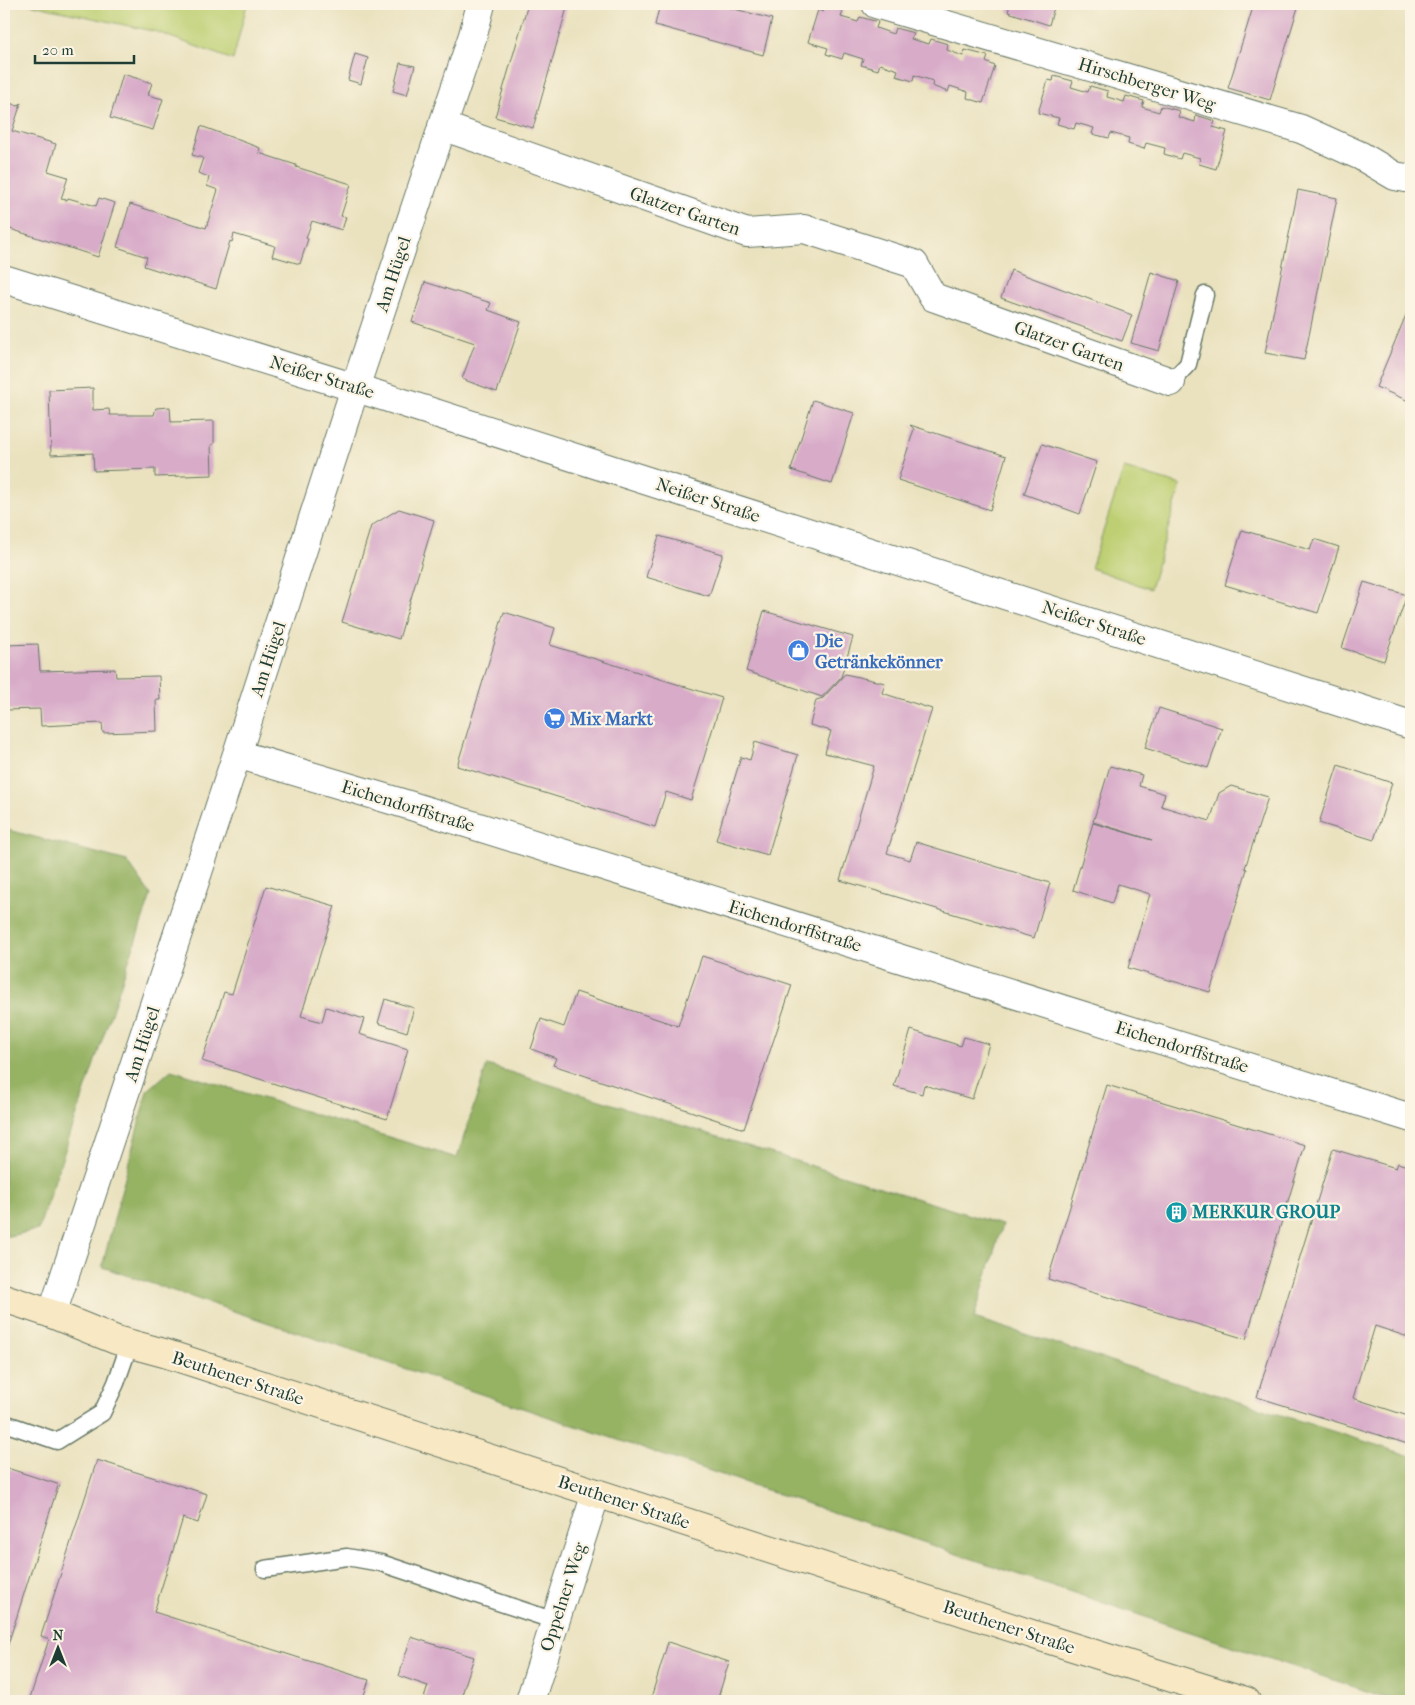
<svg xmlns="http://www.w3.org/2000/svg" width="1415" height="1705" font-family="'IM FELL French Canon',serif">
	<rect width="100%" height="100%" fill="#fcf5e5"/>
	<filter id="ink" filterUnits="userSpaceOnUse"><feTurbulence type="fractalNoise" baseFrequency=".02" numOctaves="2"/><feDisplacementMap in="SourceGraphic" scale="10" xChannelSelector="R" yChannelSelector="G"/><feConvolveMatrix kernelMatrix="1 2 1 2 8 2 1 2 1" color-interpolation-filters="sRGB"/></filter>
	<filter id="wash" filterUnits="userSpaceOnUse"><feTurbulence type="fractalNoise" baseFrequency=".0096" numOctaves="4" result="noise"/><feDisplacementMap in="SourceGraphic" scale="20" xChannelSelector="R" yChannelSelector="G"/><feGaussianBlur stdDeviation="1.12" result="paint"/><feColorMatrix in="noise" values="0 0 0 0 0 0 0 0 0 0 0 0 0 0 0 0 0 1.4 0 .05"/><feComposite in="paint" operator="in"/></filter>
	<g filter="url(#wash)">
		<rect width="100%" height="100%" fill="#eae2bf"/>
		<!-- green -->
		<path fill="#bdcf72" stroke="#6e8653" d="M 28,4 L 247,4 L 233,60 L 157,32 Z
			M 1124,468 L 1181,485 L 1150,589 L 1091,568 Z"/>
		<!-- forest -->
		<path fill="#96b264" stroke="#5a784c" d="M 4,829 L 127,861 L 151,895 L 38,1230 L 4,1237 Z
			M 487,1065 L 1002,1225 L 974,1318 L 1411,1456 L 1411,1701 L 1396,1701 L 102,1267 L 147,1091 L 171,1070 L 457,1158 Z"/>
		<g id="blocks">
			<!-- building -->
			<path fill="#d8acc9" d="M 346,4 L 387,4 L 385,11 L 373,8 L 372,11 Z
				M 528,4 L 568,4 L 533,128 L 495,117 Z
				M 660,4 L 716,4 L 772,19 L 763,55 L 655,25 Z
				M 1010,4 L 1055,4 L 1049,25 L 1008,12 Z
				M 1254,4 L 1299,4 L 1270,100 L 1228,88 Z
				M 825,6 L 843,11 L 841,17 L 858,22 L 860,17 L 878,22 L 876,28 L 893,34 L 895,28 L 914,33 L 911,39 L 929,44 L 931,39 L 948,44 L 947,50 L 963,56 L 965,50 L 988,56 L 986,62 L 995,66 L 983,103 L 967,98 L 968,92 L 950,86 L 948,92 L 932,86 L 933,81 L 914,75 L 913,81 L 896,76 L 898,70 L 880,64 L 878,70 L 861,65 L 863,59 L 844,53 L 842,59 L 826,54 L 828,48 L 808,42 L 818,10 L 823,12 Z
				M 355,54 L 368,58 L 361,84 L 348,80 Z
				M 400,63 L 415,66 L 407,95 L 393,91 Z
				M 123,74 L 152,83 L 148,95 L 163,99 L 153,130 L 110,118 Z
				M 1054,76 L 1073,81 L 1071,87 L 1088,92 L 1090,86 L 1108,91 L 1107,97 L 1124,102 L 1126,96 L 1144,101 L 1142,107 L 1159,112 L 1161,106 L 1180,111 L 1178,117 L 1195,122 L 1196,115 L 1215,121 L 1213,127 L 1227,131 L 1216,169 L 1199,164 L 1200,158 L 1182,153 L 1180,159 L 1164,154 L 1165,148 L 1146,143 L 1144,149 L 1128,144 L 1129,138 L 1111,133 L 1109,138 L 1092,134 L 1094,128 L 1076,123 L 1074,129 L 1057,124 L 1059,118 L 1038,113 L 1048,80 L 1053,81 Z
				M 4,101 L 18,106 L 21,103 L 12,131 L 56,144 L 48,171 L 68,177 L 61,199 L 67,200 L 68,198 L 96,206 L 99,198 L 115,203 L 98,257 L 4,227 Z
				M 201,126 L 260,148 L 259,153 L 296,165 L 296,167 L 351,184 L 341,216 L 346,217 L 342,230 L 312,221 L 306,238 L 308,239 L 300,264 L 272,256 L 275,246 L 234,234 L 232,242 L 230,241 L 216,289 L 144,266 L 147,257 L 117,247 L 130,204 L 206,228 L 218,190 L 207,186 L 209,177 L 198,173 L 203,158 L 192,155 Z
				M 1298,190 L 1337,198 L 1304,360 L 1265,353 Z
				M 1011,270 L 1132,315 L 1122,341 L 1001,298 Z
				M 1151,272 L 1179,281 L 1159,351 L 1131,343 Z
				M 425,282 L 491,303 L 488,310 L 521,322 L 497,392 L 462,379 L 475,343 L 412,322 Z
				M 1411,303 L 1411,402 L 1376,387 Z
				M 93,388 L 93,410 L 109,409 L 110,415 L 154,415 L 156,408 L 170,407 L 171,422 L 214,421 L 214,444 L 211,445 L 212,475 L 155,477 L 155,469 L 94,471 L 93,453 L 51,455 L 49,390 Z
				M 813,400 L 854,413 L 832,484 L 791,470 Z
				M 910,425 L 1006,456 L 990,510 L 898,480 L 914,429 Z
				M 1042,444 L 1097,462 L 1080,514 L 1024,494 Z
				M 399,509 L 434,520 L 399,639 L 342,622 L 371,526 Z
				M 1242,530 L 1310,550 L 1314,539 L 1339,547 L 1318,613 L 1225,585 Z
				M 659,536 L 723,554 L 709,596 L 646,577 Z
				M 1364,582 L 1407,595 L 1384,661 L 1342,648 Z
				M 764,611 L 853,637 L 841,677 L 822,697 L 746,671 Z
				M 504,612 L 555,628 L 550,645 L 722,698 L 691,800 L 666,792 L 655,827 L 457,766 Z
				M 38,644 L 40,671 L 115,669 L 116,677 L 159,676 L 160,700 L 156,700 L 157,731 L 103,733 L 102,723 L 41,726 L 40,709 L 4,710 L 4,645 Z
				M 845,674 L 885,683 L 882,693 L 932,709 L 887,853 L 910,860 L 916,842 L 1050,883 L 1034,938 L 840,880 L 874,766 L 825,753 L 831,731 L 810,725 L 816,700 L 823,698 Z
				M 1159,708 L 1222,728 L 1208,768 L 1145,748 Z
				M 755,742 L 798,755 L 768,855 L 716,840 L 741,757 L 750,760 Z
				M 1338,765 L 1392,783 L 1374,840 L 1319,823 Z
				M 1110,766 L 1142,775 L 1139,786 L 1165,794 L 1161,806 L 1210,821 L 1219,793 L 1231,786 L 1268,797 L 1245,868 L 1247,869 L 1210,992 L 1128,968 L 1150,894 L 1118,884 L 1112,903 L 1073,890 L 1093,823 L 1152,840 L 1093,822 Z
				M 266,886 L 335,906 L 301,1016 L 322,1022 L 326,1007 L 364,1019 L 359,1034 L 408,1049 L 387,1119 L 202,1061 L 224,992 L 232,994 Z
				M 702,956 L 792,985 L 744,1129 L 553,1065 L 556,1058 L 531,1049 L 541,1019 L 564,1027 L 576,992 L 678,1026 Z
				M 385,999 L 414,1008 L 407,1032 L 378,1023 Z
				M 911,1030 L 961,1046 L 964,1037 L 989,1044 L 972,1099 L 924,1085 L 922,1094 L 894,1086 Z
				M 1107,1085 L 1305,1145 L 1246,1339 L 1048,1279 Z
				M 1333,1149 L 1396,1168 L 1398,1163 L 1407,1166 L 1406,1171 L 1411,1173 L 1411,1338 L 1375,1326 L 1353,1398 L 1411,1417 L 1411,1445 L 1257,1397 Z
				M 97,1460 L 207,1494 L 198,1523 L 183,1518 L 154,1612 L 369,1680 L 362,1701 L 29,1701 L 49,1639 L 41,1636 Z
				M 4,1467 L 60,1485 L 59,1487 L 58,1486 L 4,1657 Z
				M 411,1637 L 474,1657 L 460,1701 L 423,1701 L 428,1686 L 399,1676 Z
				M 668,1642 L 729,1662 L 717,1701 L 650,1701 Z"/>
		</g>
	</g>
	<g filter="url(#ink)">
		<use href="#blocks" fill-opacity="0" stroke="#667765" stroke-width="1"/>
		<g fill="none" stroke-linecap="round" stroke-linejoin="round">
			<defs>
				<path id="service" d="M 1171,382 L 1188,364 L 1205,295
					M 4,1423 L 57,1441 L 102,1413 L 116,1383 L 130,1343
					M 265,1569 L 347,1557 L 381,1563 L 555,1621"/>
				<path id="minor" d="M 876,4 L 1301,129 L 1361,156 L 1395,176 L 1411,179
					M 442,126 L 747,233 L 804,229 L 914,264 L 933,297 L 1171,382
					M 4,279 L 385,397 L 1411,725
					M 237,754 L 405,804 L 1411,1118
					M 52,1314 L 237,754 L 355,388 L 473,35 L 481,4
					M 530,1701 L 596,1493"/>
				<path id="secondary" d="M 4,1298 L 52,1314 L 116,1340 L 164,1353 L 1047,1639 L 1246,1701"/>
			</defs>
			<!-- service casing -->
			<use href="#service" stroke="#667765" stroke-width="19"/>
			<!-- minor casing -->
			<use href="#minor" stroke="#667765" stroke-width="30"/>
			<!-- secondary casing -->
			<use href="#secondary" stroke="#667765" stroke-width="30"/>
			<!-- service -->
			<use href="#service" stroke="#fff" stroke-width="16"/>
			<!-- minor -->
			<use href="#minor" stroke="#fff" stroke-width="28"/>
			<!-- secondary -->
			<use href="#secondary" stroke="#f8e8c3" stroke-width="28"/>
		</g>
	</g>
	<!-- icons -->
	<defs>
		<symbol id="shop-disc" viewBox="-11 -11 22 22"><circle r="9.5" fill="#3f7fe0" stroke="#fcf5e5"/><path d="M-5-2.5h2.3a2.7 3.5 0 0 1 5.4 0H5L5.5 6h-11ZM-1.5-2.5h3a1.5 2.3 0 0 0-3 0Z" fill="#fff"/></symbol>
		<symbol id="supermarket-disc" viewBox="-11 -11 22 22"><circle r="9.5" fill="#3f7fe0" stroke="#fcf5e5"/><path d="M-6-5.5h2.5l.6 2H6L4.5 2H-2.5L-4.4-4H-6ZM-1.5 3.2a1.3 1.3 0 1 0 .1 0ZM3 3.2a1.3 1.3 0 1 0 .1 0Z" fill="#fff"/></symbol>
		<symbol id="building-disc" viewBox="-11 -11 22 22"><circle r="9.5" fill="#0f9aa8" stroke="#fcf5e5"/><path d="M-4-6H4V6H1V3H-1V6H-4ZM-2.5-4.3h1.7v1.8h-1.7ZM.8-4.3h1.7v1.8H.8ZM-2.5-1h1.7V.8h-1.7ZM.8-1h1.7V.8H.8Z" fill="#fff"/></symbol>
	</defs>
	<g fill-rule="evenodd">
		<use href="#shop-disc" x="786" y="638" width="25" height="25"/>
		<use href="#supermarket-disc" x="542" y="706" width="25" height="25"/>
		<use href="#building-disc" x="1164" y="1200" width="25" height="25"/>
	</g>
	<g text-anchor="middle" stroke-width="4.5" stroke-linejoin="round" paint-order="stroke">
		<!-- street labels -->
		<g font-size="18" fill="#1f3d34" stroke="#fcf5e5">
			<text transform="translate(1147 84) rotate(17)" y="6">Hirschberger Weg</text>
			<text transform="translate(685 211) rotate(19)" y="6">Glatzer Garten</text>
			<text transform="translate(393 274) rotate(-72)" y="6">Am Hügel</text>
			<text transform="translate(1069 346) rotate(20)" y="6">Glatzer Garten</text>
			<text transform="translate(322 377) rotate(17)" y="6">Neißer Straße</text>
			<text transform="translate(708 500) rotate(18)" y="6">Neißer Straße</text>
			<text transform="translate(1094 623) rotate(18)" y="6">Neißer Straße</text>
			<text transform="translate(268 659) rotate(-72)" y="6">Am Hügel</text>
			<text transform="translate(408 806) rotate(17)" y="6">Eichendorffstraße</text>
			<text transform="translate(795 926) rotate(17)" y="6">Eichendorffstraße</text>
			<text transform="translate(142 1044) rotate(-72)" y="6">Am Hügel</text>
			<text transform="translate(1182 1047) rotate(17)" y="6">Eichendorffstraße</text>
			<text transform="translate(238 1378) rotate(18)" y="6">Beuthener Straße</text>
			<text transform="translate(624 1502) rotate(18)" y="6">Beuthener Straße</text>
			<text transform="translate(563 1597) rotate(-72)" y="6">Oppelner Weg</text>
			<text transform="translate(1009 1627) rotate(18)" y="6">Beuthener Straße</text>
		</g>
		<!-- shop labels -->
		<g font-size="18" font-weight="bold" fill="#366cbe" stroke="#fcf5e5" text-anchor="start">
			<text x="815" y="647">Die<tspan x="815" dy="21">Getränkekönner</tspan></text>
			<text x="570" y="725">Mix Markt</text>
		</g>
		<!-- culture labels -->
		<g font-size="18" font-weight="bold" fill="#0d838f" stroke="#fcf5e5" text-anchor="start">
			<text x="1192" y="1218">MERKUR GROUP</text>
		</g>
	</g>
	<!-- margin -->
	<rect width="1415" height="1705" fill="none" stroke="#fcf5e5" stroke-width="20"/>
	<!-- north arrow -->
	<g transform="translate(58 1648)" stroke="#fcf5e5" stroke-width="4" paint-order="stroke">
	<path d="M0-4L9 19L0 12L-9 19Z" fill="#1f3d34"/>
	<text y="-8" font-size="14" font-weight="bold" text-anchor="middle" fill="#1f3d34">N</text>
	</g>
	<!-- scale -->
	<path d="M35 55v8h99v-8" fill="none" stroke="#1f3d34" stroke-width="2.5"/>
	<text x="42" y="55" font-size="15" fill="#1f3d34" stroke="#fcf5e5" stroke-width="4" paint-order="stroke">20 m</text>
</svg>
